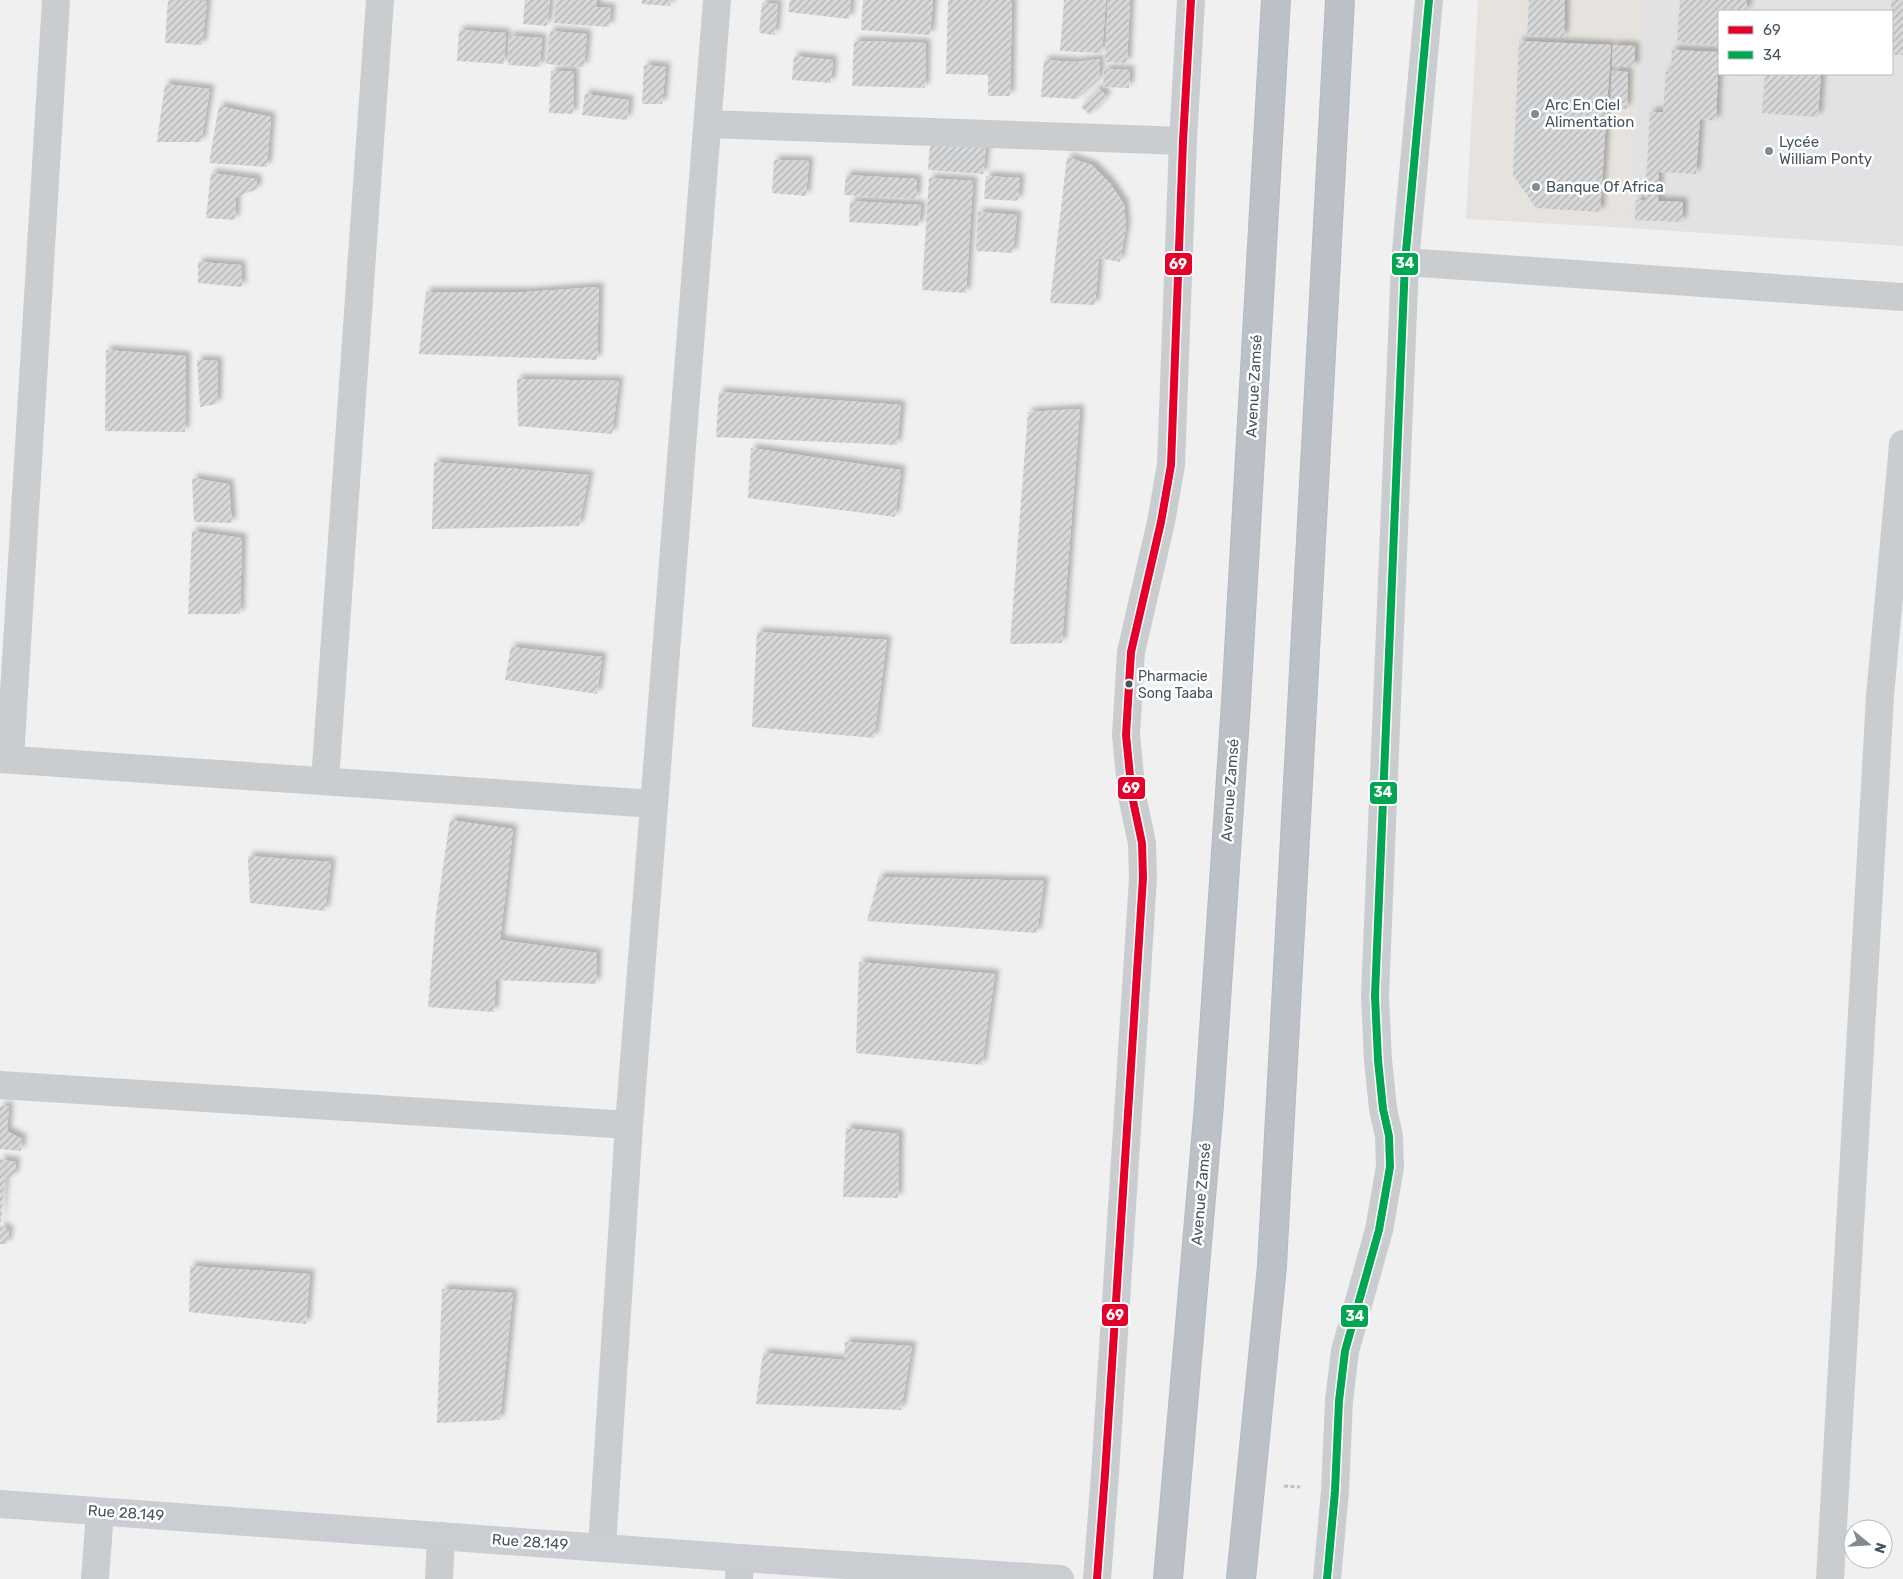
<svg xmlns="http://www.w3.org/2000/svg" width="1903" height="1579" font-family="Rubik,sans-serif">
	<defs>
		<pattern id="building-hatch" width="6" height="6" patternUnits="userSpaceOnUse" patternTransform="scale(1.25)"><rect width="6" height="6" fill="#d7d8d9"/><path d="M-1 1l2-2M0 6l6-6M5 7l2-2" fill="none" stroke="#b0b2b3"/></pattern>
		<filter id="shadow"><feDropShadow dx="4.5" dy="-4.5" stdDeviation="2.5" flood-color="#0004"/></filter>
	</defs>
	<rect width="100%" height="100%" fill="#f1f0f0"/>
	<!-- commercial -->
	<path fill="#e6e3de" d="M 1478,0 L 1644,0 L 1629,228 L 1466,219 Z"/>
	<!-- education -->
	<path fill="#e2e1e3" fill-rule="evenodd" d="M 1644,0 L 1903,0 L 1903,246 L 1629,228 ZM 1719,11 L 1892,11 L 1892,74 L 1719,74 Z"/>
	<!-- building -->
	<path fill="url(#building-hatch)" filter="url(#shadow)" d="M 168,0 L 207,1 L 202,45 L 165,43 Z
		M 525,0 L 550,0 L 547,26 L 523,24 Z
		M 556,0 L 597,0 L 596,7 L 611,8 L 609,27 L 554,23 Z
		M 642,0 L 671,0 L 670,6 L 642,4 Z
		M 790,0 L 851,0 L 849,19 L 788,12 Z
		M 863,0 L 933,0 L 930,35 L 861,30 Z
		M 948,0 L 1012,0 L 1010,96 L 988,96 L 988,75 L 946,74 Z
		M 1064,0 L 1106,0 L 1102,53 L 1060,51 Z
		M 1108,0 L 1130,0 L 1127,63 L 1105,62 Z
		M 1529,0 L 1565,0 L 1564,37 L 1527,36 Z
		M 1680,0 L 1747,0 L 1747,11 L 1719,11 L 1719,45 L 1677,42 Z
		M 1891,0 L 1903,0 L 1903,55 L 1892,55 Z
		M 762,3 L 778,4 L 775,35 L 759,33 Z
		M 459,30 L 506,33 L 504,64 L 457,61 Z
		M 550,31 L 587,34 L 584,67 L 546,64 Z
		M 509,36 L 542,38 L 540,67 L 508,65 Z
		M 854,41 L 926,43 L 925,88 L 852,86 Z
		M 1519,41 L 1611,45 L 1600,212 L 1536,208 L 1513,175 Z
		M 1613,45 L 1635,46 L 1635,67 L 1612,67 Z
		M 1672,50 L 1719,52 L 1716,121 L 1700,119 L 1696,174 L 1659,172 L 1658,201 L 1683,202 L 1682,222 L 1635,220 L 1636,200 L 1645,200 L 1650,112 L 1663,112 L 1666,71 L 1671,72 Z
		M 794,56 L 833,60 L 831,83 L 792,80 Z
		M 1100,59 L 1099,79 L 1077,99 L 1041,97 L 1044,60 L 1075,62 Z
		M 644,65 L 666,67 L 662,104 L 642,104 Z
		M 1104,69 L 1130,70 L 1129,88 L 1103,87 Z
		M 551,71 L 574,71 L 573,114 L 549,113 Z
		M 1612,71 L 1628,72 L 1627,109 L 1611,108 Z
		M 1731,74 L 1748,74 L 1748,76 L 1731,75 Z
		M 1765,74 L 1821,74 L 1818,117 L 1762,113 Z
		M 165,84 L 210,89 L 201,142 L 157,142 Z
		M 1098,88 L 1107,96 L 1090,115 L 1081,107 Z
		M 585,94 L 629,100 L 627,120 L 582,115 Z
		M 219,106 L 271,117 L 267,167 L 209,163 Z
		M 930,144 L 986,148 L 983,174 L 928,170 Z
		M 1067,157 L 1092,165 L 1109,182 L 1124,204 L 1126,226 L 1120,262 L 1099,258 L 1095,305 L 1050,303 Z
		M 774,160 L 809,161 L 806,196 L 772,193 Z
		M 211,173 L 257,179 L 257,189 L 236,197 L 235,220 L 206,218 Z
		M 846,175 L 917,179 L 916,199 L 844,195 Z
		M 986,176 L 1020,178 L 1018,201 L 984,199 Z
		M 929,178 L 973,181 L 966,293 L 922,290 Z
		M 850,201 L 921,205 L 919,226 L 849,222 Z
		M 978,212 L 1017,215 L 1013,253 L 976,251 Z
		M 198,262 L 241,265 L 242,287 L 198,283 Z
		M 599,287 L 597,360 L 419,354 L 426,292 L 526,292 Z
		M 106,350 L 186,356 L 185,432 L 105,431 Z
		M 197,360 L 218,361 L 217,404 L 200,407 Z
		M 517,379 L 619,381 L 612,434 L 518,426 Z
		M 719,392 L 901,405 L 897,445 L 716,437 Z
		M 1080,409 L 1062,643 L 1010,644 L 1028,412 Z
		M 751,448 L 901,470 L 895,517 L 748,498 Z
		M 434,462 L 589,475 L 579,526 L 432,529 Z
		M 192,478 L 229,484 L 232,523 L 194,522 Z
		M 192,531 L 242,538 L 240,614 L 188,614 Z
		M 757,632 L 887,640 L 874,738 L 752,727 Z
		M 511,647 L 602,657 L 597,694 L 505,680 Z
		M 450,820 L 513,829 L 500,940 L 597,953 L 596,984 L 496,980 L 494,1012 L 428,1007 L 436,915 Z
		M 248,856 L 331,862 L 325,911 L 250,903 Z
		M 879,877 L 1044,881 L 1037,933 L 867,921 Z
		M 859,962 L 995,974 L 982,1065 L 856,1053 Z
		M 0,1106 L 9,1106 L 7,1131 L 22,1139 L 21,1151 L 0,1149 Z
		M 846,1128 L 899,1134 L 898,1198 L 843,1197 Z
		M 0,1159 L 16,1162 L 14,1176 L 5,1179 L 1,1222 L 0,1222 Z
		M 0,1225 L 9,1231 L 7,1244 L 0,1244 Z
		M 190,1266 L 310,1274 L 306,1324 L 189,1312 Z
		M 442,1289 L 513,1293 L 500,1420 L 437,1423 Z
		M 845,1342 L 912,1346 L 901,1410 L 756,1404 L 763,1353 L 844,1360 Z"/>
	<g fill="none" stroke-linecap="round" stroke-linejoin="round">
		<defs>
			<path id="highway" d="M 1168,1579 L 1209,1105 L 1236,703 L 1276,0
				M 1241,1579 L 1272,1266 L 1340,0"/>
		</defs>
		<!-- highway casing -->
		<use href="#highway" stroke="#b4bbc1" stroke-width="30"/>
		<!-- path -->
		<path stroke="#b7c5c0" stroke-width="3" stroke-dasharray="4 2.5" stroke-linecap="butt" d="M 1284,1486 L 1300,1487"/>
		<!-- street -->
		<path stroke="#cacdd0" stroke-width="28" d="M 708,124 L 1183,141
			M 1405,262 L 1903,297
			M 0,759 L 654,804
			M 10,759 L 56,0
			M 325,781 L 380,0
			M 0,1085 L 629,1125
			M 602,1547 L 629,1125 L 717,0
			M 95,1579 L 100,1512
			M 439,1579 L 441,1536
			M 739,1579 L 740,1558
			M 1097,1579 L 1105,1474 L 1143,878 L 1142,843 L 1132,796 L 1126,735 L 1131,652 L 1161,522 L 1171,465 L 1183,141 L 1191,0
			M 1327,1579 L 1335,1491 L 1339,1401 L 1345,1351 L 1379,1230 L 1390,1167 L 1389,1136 L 1383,1109 L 1378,1060 L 1375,996 L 1405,262 L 1429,0
			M 1830,1579 L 1880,696 L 1903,444"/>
		<!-- secondary -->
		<path stroke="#cacdd1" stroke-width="28" d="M 0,1504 L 740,1558 L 1060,1579"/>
		<!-- highway -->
		<use href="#highway" stroke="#bbc1c6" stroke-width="28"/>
		<defs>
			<path id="bus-1" d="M 1097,1579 L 1105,1474 L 1143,878 L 1142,843 L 1132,796 L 1126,735 L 1131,652 L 1161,522 L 1171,465 L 1183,141 L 1191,0"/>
			<path id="bus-2" d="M 1327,1579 L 1335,1491 L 1339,1401 L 1345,1351 L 1379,1230 L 1390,1167 L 1389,1136 L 1383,1109 L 1378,1060 L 1375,996 L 1405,262 L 1429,0"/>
		</defs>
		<!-- bus-1 casing -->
		<use href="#bus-1" stroke="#fff" stroke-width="11"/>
		<!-- bus-2 casing -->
		<use href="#bus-2" stroke="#fff" stroke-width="11"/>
		<!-- bus-1 -->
		<use href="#bus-1" stroke="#e4002b" stroke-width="8"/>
		<!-- bus-2 -->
		<use href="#bus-2" stroke="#00a651" stroke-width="8"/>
	</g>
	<!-- markers -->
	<g fill="#828b92" stroke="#fff" stroke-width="2">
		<circle cx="1535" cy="114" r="5"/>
		<circle cx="1769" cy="151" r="5"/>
		<circle cx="1536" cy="187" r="5"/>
	</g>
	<circle fill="#46545f" stroke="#fff" stroke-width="2" cx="1129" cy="684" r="4.5"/>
	<g text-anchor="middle" stroke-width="5" stroke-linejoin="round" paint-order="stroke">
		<!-- bus labels -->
		<g font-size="14" fill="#46545f" stroke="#fff" text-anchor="start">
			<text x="1138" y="681">Pharmacie<tspan x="1138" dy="17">Song Taaba</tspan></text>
		</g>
		<!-- poi labels -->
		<g font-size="15" fill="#46545f" stroke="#fff" text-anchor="start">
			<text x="1545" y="110">Arc En Ciel<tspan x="1545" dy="17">Alimentation</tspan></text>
			<text x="1779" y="147">Lycée<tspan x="1779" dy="17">William Ponty</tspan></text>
			<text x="1546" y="192">Banque Of Africa</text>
		</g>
		<!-- street labels -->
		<g font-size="15" fill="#46545f" stroke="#fff">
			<text transform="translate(1254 386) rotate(-87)" y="5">Avenue Zamsé</text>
			<text transform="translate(1230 790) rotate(-86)" y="5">Avenue Zamsé</text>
			<text transform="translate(1201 1194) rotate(-85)" y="5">Avenue Zamsé</text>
			<text transform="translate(126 1513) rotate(4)" y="5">Rue 28.149</text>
			<text transform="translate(530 1542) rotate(4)" y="5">Rue 28.149</text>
		</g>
	</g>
	<g stroke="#fff" stroke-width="2">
		<rect x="1391" y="252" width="28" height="24" rx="5" fill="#00a651"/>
		<rect x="1164" y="252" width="29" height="24" rx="5" fill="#e4002b"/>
		<rect x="1117" y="776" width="29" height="24" rx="5" fill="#e4002b"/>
		<rect x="1369" y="781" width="29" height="24" rx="5" fill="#00a651"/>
		<rect x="1101" y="1303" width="28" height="24" rx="5" fill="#e4002b"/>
		<rect x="1340" y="1304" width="29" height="24" rx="5" fill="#00a651"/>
	</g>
	<g font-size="14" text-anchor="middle" font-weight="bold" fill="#fff">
		<text x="1405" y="268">34</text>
		<text x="1178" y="269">69</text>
		<text x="1131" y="793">69</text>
		<text x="1383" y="797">34</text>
		<text x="1115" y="1320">69</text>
		<text x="1355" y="1321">34</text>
	</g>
	<!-- legend -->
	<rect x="1718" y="10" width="175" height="65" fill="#ffffff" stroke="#b5bbbf"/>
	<rect x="1728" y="26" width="25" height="8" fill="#e4002b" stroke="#b5bbbf"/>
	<text x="1763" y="35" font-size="15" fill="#46545f">69</text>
	<rect x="1728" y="51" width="25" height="8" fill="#00a651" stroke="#b5bbbf"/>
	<text x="1763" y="60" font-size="15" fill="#46545f">34</text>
	<!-- north arrow -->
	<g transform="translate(1868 1544) rotate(108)"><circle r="24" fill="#ffffff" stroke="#b5bbbf"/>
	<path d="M0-4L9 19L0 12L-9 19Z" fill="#828b92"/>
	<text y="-8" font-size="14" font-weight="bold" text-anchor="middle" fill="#46545f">N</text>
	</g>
</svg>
